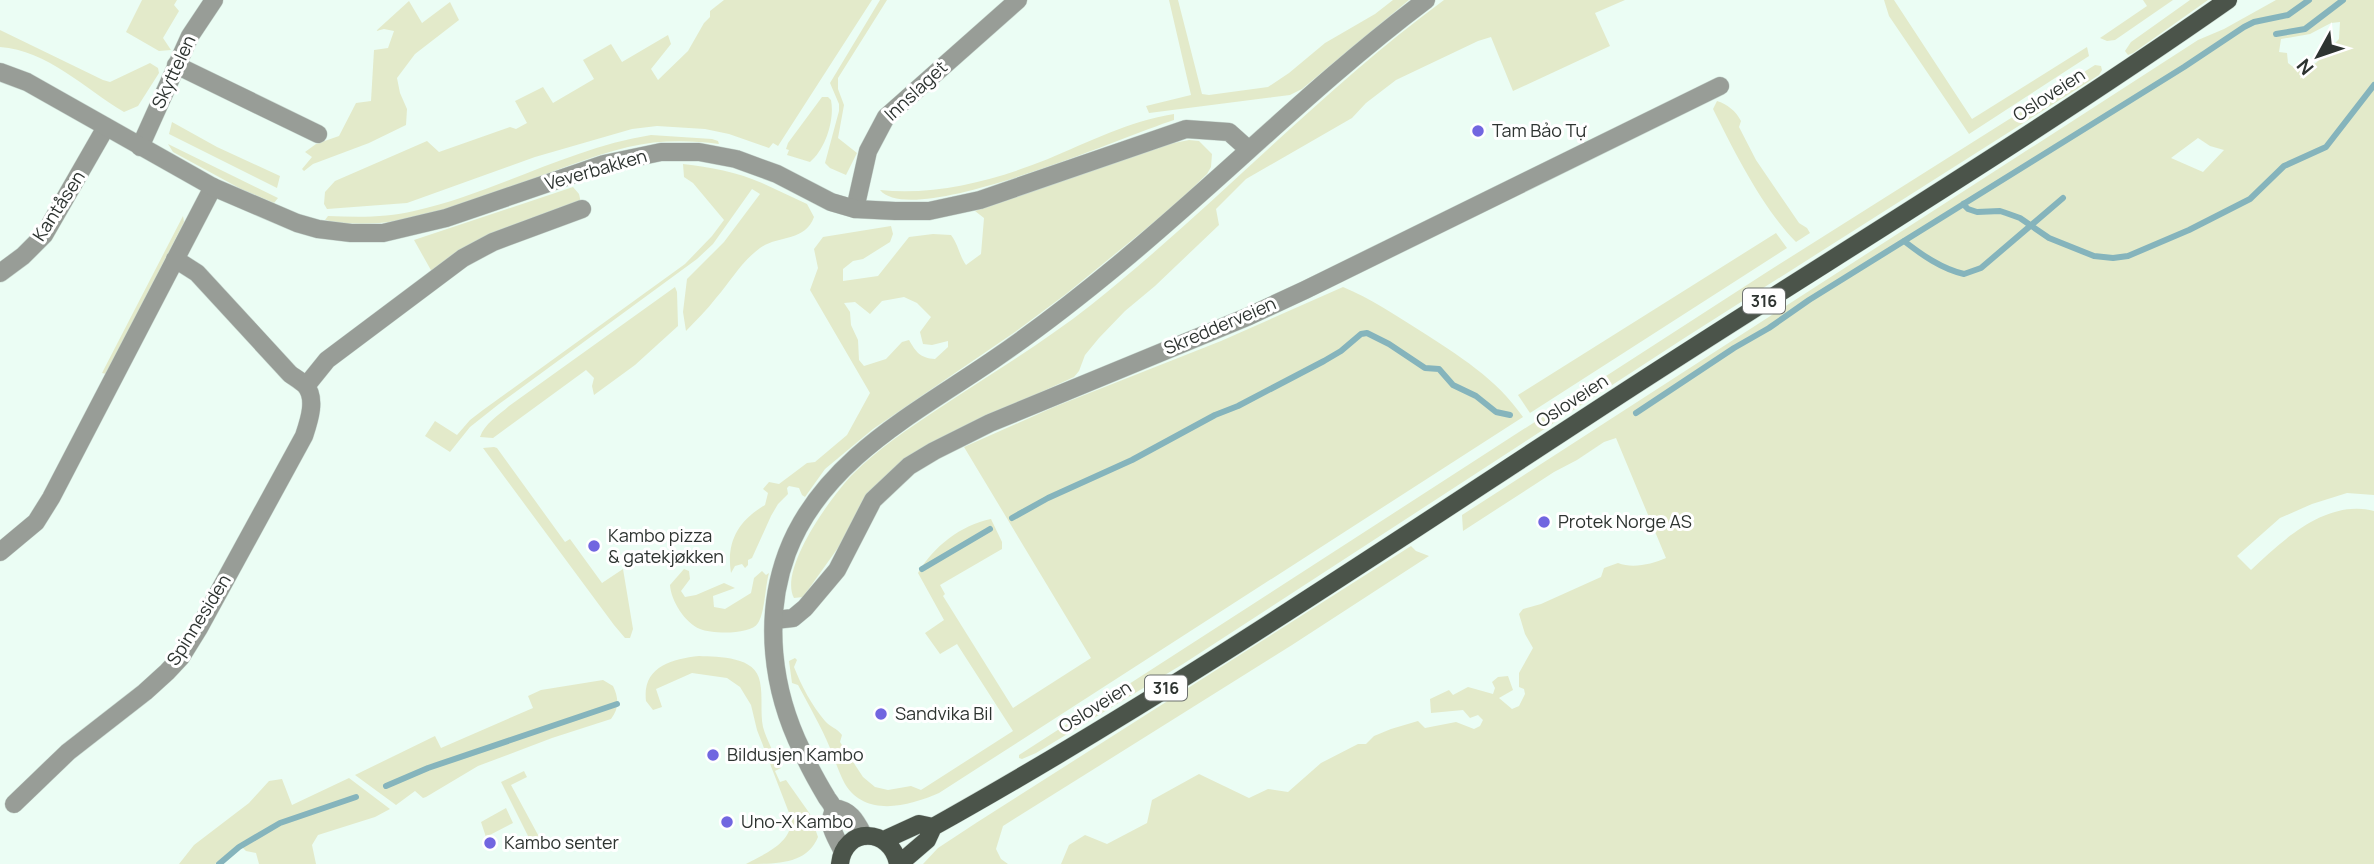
<svg xmlns="http://www.w3.org/2000/svg" width="2374" height="864" font-family="Manrope,sans-serif">
	<rect width="100%" height="100%" fill="#ebfdf4"/>
	<!-- green -->
	<path fill="#e3eaca" fill-rule="evenodd" d="M 142,0 L 177,0 L 174,5 L 179,11 L 163,38 L 171,50 L 159,51 L 126,32 Z
		M 724,0 L 872,0 L 778,146 L 773,143 L 769,148 L 729,134 L 705,129 L 657,126 L 632,129 L 535,157 L 407,203 L 327,209 L 324,204 L 325,192 L 335,181 L 427,141 L 439,152 L 510,127 L 516,129 L 527,123 L 515,101 L 543,87 L 553,103 L 594,79 L 583,60 L 611,44 L 622,62 L 668,35 L 671,44 L 651,69 L 658,80 L 688,51 L 704,23 L 710,17 L 710,11 Z
		M 880,0 L 887,0 L 838,78 L 838,89 L 844,105 L 838,138 L 857,153 L 846,175 L 830,168 L 825,163 L 839,111 L 839,104 L 830,83 Z
		M 1169,0 L 1178,0 L 1202,94 L 1209,95 L 1268,87 L 1289,73 L 1325,43 L 1375,14 L 1393,0 L 1409,0 L 1302,89 L 1290,95 L 1149,113 L 1146,106 L 1191,95 Z
		M 1444,0 L 1625,0 L 1595,13 L 1610,46 L 1513,91 L 1491,37 L 1478,41 L 1396,80 L 1366,103 L 1352,118 L 1246,179 L 1216,209 L 1219,225 L 1155,286 L 1125,311 L 1099,338 L 1085,355 L 1079,371 L 1074,377 L 947,435 L 899,464 L 876,485 L 863,502 L 840,545 L 803,597 L 794,598 C 778,569 833,494 853,474 C 879,448 908,429 938,409 C 989,375 1043,343 1091,305 C 1213,208 1319,92 1444,0 Z
		M 1884,0 L 1894,0 L 1972,119 L 2087,47 L 2089,56 L 1969,134 L 1889,16 Z
		M 2143,0 L 2173,0 L 2115,40 L 2107,41 L 2100,38 L 2147,6 Z
		M 2190,0 L 2208,0 L 2133,53 L 2128,55 L 2125,51 L 2131,42 Z
		M 2276,0 L 2374,0 L 2374,495 L 2347,493 L 2312,504 L 2280,518 L 2237,556 L 2251,570 C 2283,540 2326,499 2374,511 L 2374,864 L 1061,864 L 1069,845 L 1085,835 L 1107,844 L 1147,823 L 1152,800 L 1199,774 L 1249,798 L 1268,789 L 1288,792 L 1321,763 L 1358,744 L 1366,744 L 1374,736 L 1391,729 L 1418,721 L 1425,728 L 1456,722 L 1474,729 L 1480,726 L 1483,720 L 1478,715 L 1470,718 L 1463,710 L 1431,713 L 1430,699 L 1449,690 L 1453,695 L 1468,687 L 1493,694 L 1495,688 L 1492,682 L 1498,677 L 1508,676 L 1513,690 L 1499,698 L 1512,709 L 1519,706 L 1525,694 L 1524,689 L 1519,687 L 1519,673 L 1533,648 L 1525,634 L 1519,614 L 1523,609 L 1541,604 L 1601,577 L 1604,568 L 1618,563 C 1633,569 1652,564 1666,558 L 1616,438 L 1604,442 L 1577,460 L 1554,472 L 1463,531 L 1462,515 L 2198,40 L 2224,29 ZM 2340,22 L 2339,39 L 2316,63 L 2297,70 L 2288,63 L 2287,53 L 2279,52 L 2281,39 L 2310,34 L 2331,23 ZM 2198,138 L 2210,146 L 2224,150 L 2203,172 L 2171,158 Z
		M 409,1 L 422,23 L 450,2 L 459,20 L 415,54 L 397,78 L 400,93 L 407,109 L 406,125 L 369,143 L 313,164 L 304,171 L 302,169 L 312,157 L 305,152 L 316,144 L 339,136 L 356,103 L 371,101 L 374,50 L 388,48 L 394,31 L 384,29 L 376,31 Z
		M 0,30 L 103,80 L 110,82 L 150,63 L 158,68 L 159,73 L 138,106 L 124,112 C 85,89 47,50 0,47 Z
		M 2095,65 L 2101,66 L 2102,70 L 2099,75 L 1686,337 L 1183,664 L 1036,753 L 1022,759 L 1019,758 L 1019,755 L 1767,272 Z
		M 822,97 L 828,97 L 831,100 C 835,120 825,150 810,162 L 787,155 L 789,150 L 786,149 L 788,143 Z
		M 1717,101 C 1727,104 1736,111 1741,121 L 1739,127 L 1756,160 L 1799,223 L 1807,228 L 1810,233 L 1796,242 C 1763,209 1734,151 1713,109 Z
		M 1174,114 L 1174,120 C 1126,135 913,230 880,190 C 936,196 996,180 1048,159 C 1088,142 1130,121 1174,114 Z
		M 172,122 L 217,147 L 280,176 L 277,188 L 169,134 Z
		M 651,135 L 712,139 L 718,141 L 719,144 C 688,140 658,140 628,147 C 536,169 420,241 325,220 L 328,216 C 356,217 386,218 414,211 C 495,193 569,148 651,135 Z
		M 1189,140 L 1199,141 L 1212,154 L 1211,167 L 1207,174 L 1175,205 L 1066,294 L 1015,332 L 873,429 L 825,469 L 805,497 L 802,495 L 799,488 L 789,486 L 787,488 L 788,494 L 778,504 L 771,516 L 752,558 L 748,560 L 748,565 L 745,568 L 742,564 L 735,566 L 731,573 C 726,542 738,521 765,505 L 768,493 L 763,489 L 769,482 L 779,484 L 807,463 L 815,462 L 847,435 L 870,393 L 810,290 L 818,268 L 814,249 L 823,237 L 891,226 L 893,234 L 890,242 L 863,259 L 853,261 L 843,269 L 843,281 L 878,276 L 909,237 L 933,234 L 951,235 C 959,246 959,255 966,265 L 981,254 L 984,218 L 975,211 L 1154,147 ZM 904,297 L 917,303 L 931,317 L 920,332 L 923,344 L 932,345 L 948,341 L 948,347 L 935,359 C 920,358 916,352 909,340 L 902,342 L 886,359 L 864,366 L 859,360 L 858,340 L 851,325 L 850,312 L 844,303 L 855,302 L 870,314 L 882,301 Z
		M 168,144 L 278,198 L 274,203 L 241,189 L 173,152 Z
		M 683,164 C 710,167 737,172 762,183 C 777,190 792,197 807,204 L 814,217 C 805,242 778,235 760,248 C 741,262 731,281 716,298 C 707,310 696,320 686,331 L 683,312 L 687,279 L 724,242 L 760,194 L 752,189 L 713,244 L 697,259 L 499,404 L 470,427 L 450,452 L 425,436 L 435,421 L 457,435 L 470,420 L 483,410 L 685,264 L 712,236 L 724,220 L 693,183 L 684,177 Z
		M 573,187 L 579,194 L 581,203 L 432,272 L 414,240 Z
		M 183,216 L 184,222 L 106,374 L 102,373 Z
		M 1776,233 L 1787,248 L 1530,413 L 1518,395 Z
		M 675,287 L 677,292 L 678,326 L 635,365 L 594,395 L 592,386 L 594,378 L 586,370 L 493,438 L 480,437 C 484,424 499,415 509,406 Z
		M 1343,287 C 1370,298 1395,315 1419,330 C 1459,356 1496,378 1523,417 L 939,793 C 909,806 866,818 845,784 C 839,773 835,760 830,748 C 821,726 809,706 798,685 L 792,683 L 789,661 L 795,658 L 797,660 L 794,667 C 801,685 812,706 825,721 C 830,727 837,728 842,735 L 840,742 L 863,777 L 875,787 L 888,790 L 911,786 L 921,790 L 1013,731 L 957,644 L 940,654 L 925,633 L 944,620 L 918,573 C 933,547 961,525 991,519 L 1002,542 L 1002,549 L 940,585 L 945,594 L 943,596 L 1013,708 L 1091,658 L 964,447 L 1054,407 L 1221,341 Z
		M 494,447 L 497,448 L 565,542 L 570,539 L 602,583 L 623,569 L 633,629 L 630,638 L 625,638 L 614,625 L 483,448 Z
		M 1411,546 L 1416,551 L 1429,556 L 1292,645 L 1003,826 L 996,849 L 1001,859 L 1008,864 L 923,864 L 938,848 L 976,823 Z
		M 684,569 L 689,571 L 690,579 L 681,591 L 685,597 L 696,595 L 724,583 L 735,588 L 713,596 L 714,607 L 725,609 L 751,593 L 754,578 L 762,571 L 766,575 L 769,573 C 765,587 765,612 758,623 C 751,635 712,634 700,629 C 685,623 671,601 670,585 Z
		M 699,656 C 719,657 756,656 760,682 C 763,697 760,712 763,727 C 767,741 775,755 781,768 L 775,771 L 780,782 L 786,780 L 810,814 L 818,837 C 807,864 778,864 746,864 C 764,854 793,843 791,818 L 757,730 L 751,705 L 740,687 L 727,678 L 692,673 L 656,689 L 662,707 L 653,710 L 646,701 C 642,667 671,659 699,656 Z
		M 603,680 L 613,686 C 619,698 619,709 611,719 L 552,738 L 478,766 L 426,797 L 423,798 L 415,791 L 396,805 L 355,775 L 435,736 L 441,748 L 533,708 L 528,696 L 541,690 Z
		M 524,771 L 527,777 L 511,785 L 544,846 L 535,850 L 501,782 Z
		M 349,778 L 390,809 L 375,817 L 318,835 L 312,845 L 316,864 L 259,864 L 256,853 L 246,851 L 239,844 L 215,864 L 179,864 L 194,845 L 249,803 L 269,781 L 282,779 L 292,805 Z
		M 506,808 L 513,823 L 486,837 L 481,822 Z"/>
	<g fill="none" stroke-linecap="round" stroke-linejoin="round">
		<!-- stream -->
		<path stroke="#85b4bc" stroke-width="6" d="M 2276,34 L 2305,29 L 2343,0
			M 1963,204 L 1968,209 L 1977,212 L 2000,211 L 2006,213 L 2020,218 L 2049,238 L 2094,256 L 2113,258 L 2128,256 L 2189,230 L 2250,199 L 2284,166 L 2326,147 L 2374,85
			M 1904,241 C 1922,255 1942,269 1964,274 L 1981,268 L 2063,198
			M 1636,413 L 1734,348 L 1769,328 L 1809,300 L 2184,67 L 2244,27 L 2254,22 L 2288,15 L 2309,0
			M 1012,518 L 1048,498 L 1132,460 L 1215,415 L 1238,406 L 1324,361 L 1341,351 L 1361,334 L 1367,333 L 1389,344 L 1425,368 L 1439,369 L 1453,385 L 1476,396 L 1496,412 L 1510,415
			M 922,569 L 990,529
			M 386,786 L 428,768 L 617,704
			M 219,864 L 239,847 L 280,823 L 356,797"/>
		<defs>
			<path id="minor" d="M 176,65 L 318,134
				M 140,147 L 190,36 L 214,0
				M 855,209 L 868,151 L 886,117 L 1018,0
				M 0,273 L 23,256 L 44,235 L 106,127
				M 306,386 L 327,360 L 463,258 L 493,242 L 582,209
				M 0,552 L 36,522 L 51,498 L 213,187
				M 775,620 L 793,618 L 805,608 L 837,570 L 873,500 L 909,466 L 934,451 L 990,423 L 1247,317 L 1305,290 L 1720,86
				M 14,804 L 68,752 L 145,692 L 167,672 L 181,657 L 199,628 L 304,436 C 309,421 317,398 305,385 C 301,381 294,377 290,374 L 197,273 L 175,259"/>
			<path id="tertiary" d="M 0,72 L 27,82 L 213,187 L 297,223 L 318,229 L 351,233 L 383,233 L 446,218 L 604,164 L 661,152 L 699,152 L 736,159 L 777,174 L 831,202 L 855,209 L 895,211 L 929,211 L 980,200 L 1186,129 L 1229,132 L 1248,149
				M 833,808 C 851,810 856,821 864,836
				M 843,852 C 839,843 833,834 831,825 C 829,820 834,814 833,808 C 832,804 829,801 827,798 C 818,783 809,767 802,751 C 772,690 763,618 787,553 C 822,460 916,413 993,360 C 1037,330 1078,298 1119,264 C 1223,178 1318,81 1426,0"/>
			<path id="primary" d="M 884,840 L 919,824 L 933,827
				M 840,864 C 844,826 891,827 898,864
				M 899,864 L 927,840 L 933,827 C 1173,693 1401,537 1632,387 C 1831,258 2034,136 2228,0"/>
		</defs>
		<!-- minor casing -->
		<use href="#minor" stroke="#c9d9d1" stroke-width="19"/>
		<!-- tertiary casing -->
		<use href="#tertiary" stroke="#c9d9d1" stroke-width="19"/>
		<!-- primary casing -->
		<use href="#primary" stroke="#c9d9d1" stroke-width="19"/>
		<!-- minor -->
		<use href="#minor" stroke="#989d97" stroke-width="18"/>
		<!-- tertiary -->
		<use href="#tertiary" stroke="#989d97" stroke-width="18"/>
		<!-- primary -->
		<use href="#primary" stroke="#4b544a" stroke-width="18"/>
	</g>
	<!-- markers -->
	<g fill="#7166e0" stroke="#fff" stroke-width="2.5">
		<circle cx="1478" cy="131" r="7"/>
		<circle cx="1544" cy="522" r="7"/>
		<circle cx="594" cy="546" r="7"/>
		<circle cx="881" cy="714" r="7"/>
		<circle cx="713" cy="755" r="7"/>
		<circle cx="727" cy="822" r="7"/>
		<circle cx="490" cy="843" r="7"/>
	</g>
	<g text-anchor="middle" stroke-width="6" stroke-linejoin="round" paint-order="stroke">
		<!-- shield labels -->
		<g fill="#fff" stroke="#6d716f" stroke-width="2">
			<rect x="1743" y="288.5" width="42" height="25" rx="5"/>
			<rect x="1145" y="675.5" width="42" height="25" rx="5"/>
		</g>
		<g font-size="16" font-weight="bold" fill="#2e3431">
			<text x="1764" y="307">316</text>
			<text x="1166" y="694">316</text>
		</g>
		<!-- street labels -->
		<g font-size="18" fill="#2e3431" stroke="#fff">
			<text transform="translate(174 72) rotate(-65)" y="6">Skyttelen</text>
			<text transform="translate(916 91) rotate(-43)" y="6">Innslaget</text>
			<text transform="translate(2049 95) rotate(-33)" y="6">Osloveien</text>
			<text transform="translate(596 170) rotate(-16)" y="6">Veverbakken</text>
			<text transform="translate(59 206) rotate(-57)" y="6">Kantåsen</text>
			<text transform="translate(1220 326) rotate(-23)" y="6">Skredderveien</text>
			<text transform="translate(1572 401) rotate(-33)" y="6">Osloveien</text>
			<text transform="translate(199 620) rotate(-58)" y="6">Spinnesiden</text>
			<text transform="translate(1095 707) rotate(-32)" y="6">Osloveien</text>
		</g>
		<!-- poi labels -->
		<g font-size="18" fill="#2e3431" stroke="#fff" text-anchor="start">
			<text x="1492" y="137">Tam Bảo Tự</text>
			<text x="1558" y="528">Protek Norge AS</text>
			<text x="608" y="542">Kambo pizza<tspan x="608" dy="21">&amp; gatekjøkken</tspan></text>
			<text x="895" y="720">Sandvika Bil</text>
			<text x="727" y="761">Bildusjen Kambo</text>
			<text x="741" y="828">Uno-X Kambo</text>
			<text x="504" y="849">Kambo senter</text>
		</g>
	</g>
	<!-- north arrow -->
	<g transform="translate(2318 56) rotate(230)" stroke="#ffffff" stroke-width="5" paint-order="stroke">
	<path d="M0-5L12 26L0 18L-12 26Z" fill="#2e3431"/>
	<text y="-10" font-size="19" font-weight="bold" text-anchor="middle" fill="#2e3431">N</text>
	</g>
</svg>
